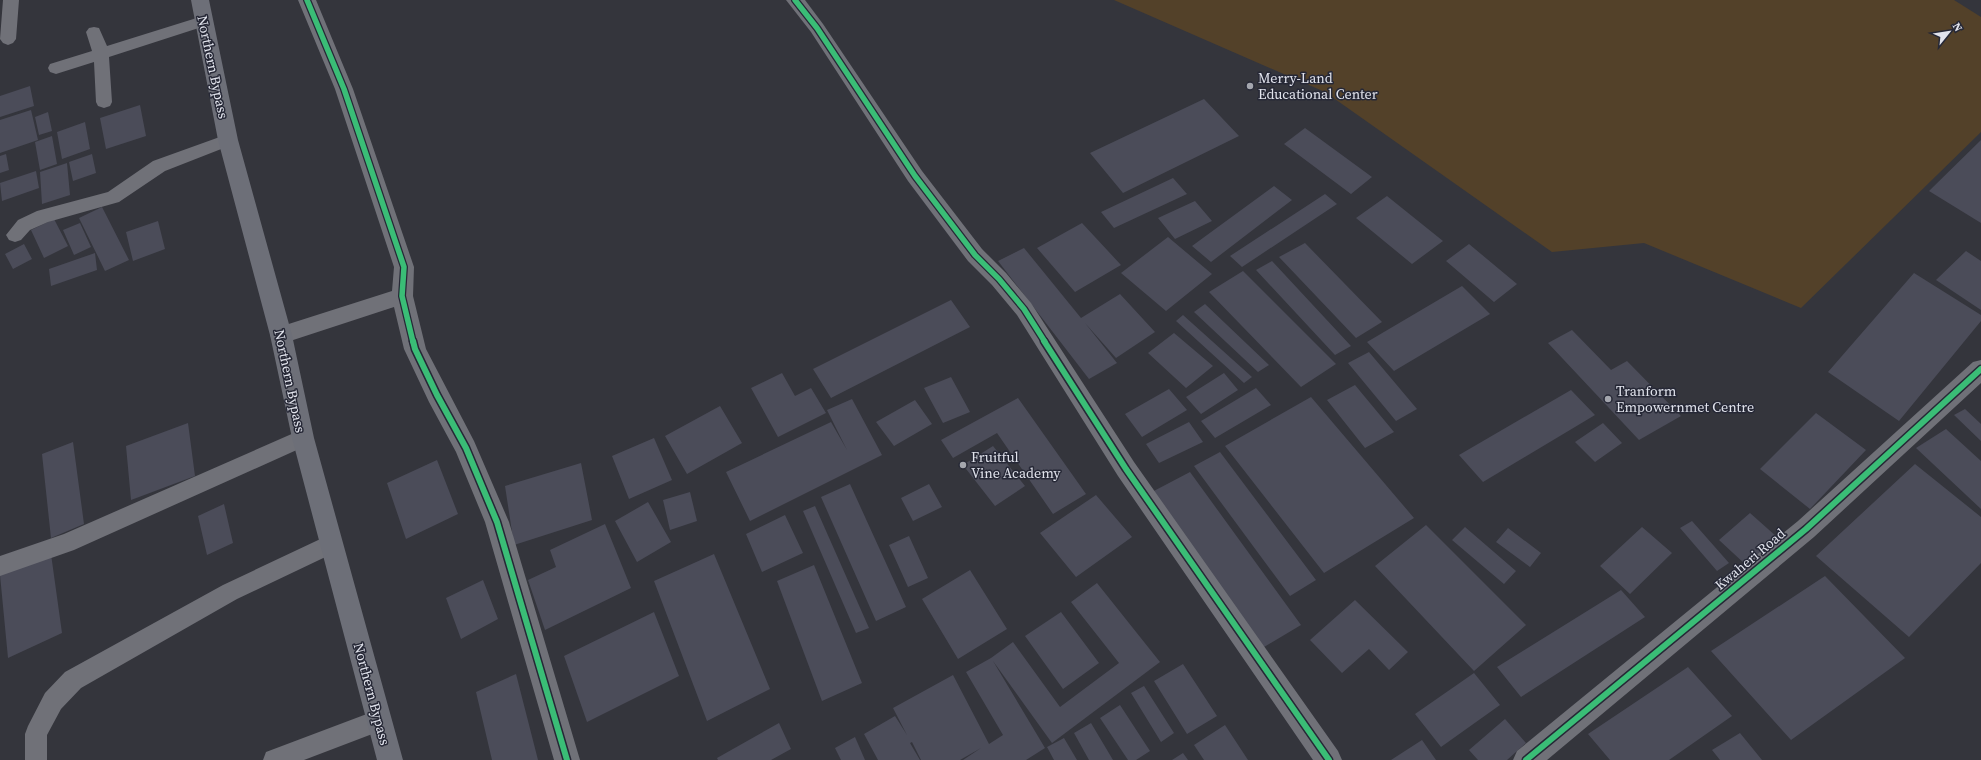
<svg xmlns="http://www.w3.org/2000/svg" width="1981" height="760" font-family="'Source Serif 4',serif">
	<rect width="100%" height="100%" fill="#34353c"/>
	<!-- green -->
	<path fill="#534129" d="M 1114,0 L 1954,0 L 1981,17 L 1981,132 L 1801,308 L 1644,243 L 1552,252 L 1325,92 Z"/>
	<!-- building -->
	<path fill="#4b4c59" d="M 30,86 L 34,106 L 0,117 L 0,96 Z
		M 1204,99 L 1239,136 L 1123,193 L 1090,153 Z
		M 140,105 L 146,136 L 106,149 L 100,118 Z
		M 31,110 L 38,140 L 0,153 L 0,120 Z
		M 48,112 L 52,131 L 39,135 L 35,117 Z
		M 85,122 L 90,149 L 62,159 L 57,132 Z
		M 1305,128 L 1372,177 L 1351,194 L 1284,144 Z
		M 52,136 L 57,164 L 40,170 L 35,142 Z
		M 1981,140 L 1981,223 L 1929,191 Z
		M 6,154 L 9,170 L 0,173 L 0,156 Z
		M 92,154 L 96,173 L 73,181 L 69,162 Z
		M 67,163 L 70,195 L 42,204 L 40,172 Z
		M 36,171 L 39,188 L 2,201 L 0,183 Z
		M 1173,178 L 1187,194 L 1114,228 L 1101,212 Z
		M 1274,186 L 1292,200 L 1211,262 L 1192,246 Z
		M 1325,194 L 1337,204 L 1242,267 L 1230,256 Z
		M 1387,196 L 1443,241 L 1412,264 L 1356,218 Z
		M 1195,201 L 1212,221 L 1175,239 L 1158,218 Z
		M 102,207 L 129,260 L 105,271 L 79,218 Z
		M 54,219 L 68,246 L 44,258 L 31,230 Z
		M 158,221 L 165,249 L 133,261 L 126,232 Z
		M 80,223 L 91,247 L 74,255 L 63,230 Z
		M 1082,223 L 1121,265 L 1075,292 L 1037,248 Z
		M 1168,237 L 1212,274 L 1166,311 L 1121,273 Z
		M 1305,243 L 1382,322 L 1356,338 L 1279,257 Z
		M 24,244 L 32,259 L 13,269 L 5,254 Z
		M 1469,244 L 1517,284 L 1494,302 L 1446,261 Z
		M 1024,248 L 1081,318 L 1120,294 L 1155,332 L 1116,358 L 1085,323 L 1117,363 L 1089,379 L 998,261 Z
		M 1966,251 L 1981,261 L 1981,310 L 1936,280 Z
		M 95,253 L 97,270 L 51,286 L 49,269 Z
		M 1272,261 L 1351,346 L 1335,355 L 1256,270 Z
		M 1243,271 L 1336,364 L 1301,387 L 1209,292 Z
		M 1914,273 L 1981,315 L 1981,321 L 1899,421 L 1828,372 Z
		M 1462,286 L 1490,314 L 1394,371 L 1367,342 Z
		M 951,300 L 970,327 L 831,398 L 813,369 Z
		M 1205,304 L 1269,365 L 1258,372 L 1194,312 Z
		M 1183,315 L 1252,377 L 1244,383 L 1176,321 Z
		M 1572,330 L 1611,370 L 1627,361 L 1681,416 L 1639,440 L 1548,343 Z
		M 1174,333 L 1213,366 L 1186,388 L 1148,353 Z
		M 1369,352 L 1417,409 L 1396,421 L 1348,363 Z
		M 782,373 L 795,396 L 811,388 L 826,413 L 778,437 L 751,388 Z
		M 1224,373 L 1238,390 L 1201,414 L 1186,397 Z
		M 951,377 L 970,412 L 943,423 L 924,388 Z
		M 1355,385 L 1394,432 L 1365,448 L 1327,400 Z
		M 1256,388 L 1271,405 L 1215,438 L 1201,421 Z
		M 1169,389 L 1187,410 L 1142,437 L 1125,414 Z
		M 1571,390 L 1595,415 L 1483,482 L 1459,455 Z
		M 1311,397 L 1414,518 L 1324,573 L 1225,446 Z
		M 1018,398 L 1086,494 L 1053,514 L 997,433 L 953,458 L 941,440 Z
		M 852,399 L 882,455 L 750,521 L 726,472 L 831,422 L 847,450 L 827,410 Z
		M 915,400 L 932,424 L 894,446 L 876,422 Z
		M 720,406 L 742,443 L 687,474 L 665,436 Z
		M 1965,409 L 1981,424 L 1981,441 L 1954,415 Z
		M 1816,413 L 1866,450 L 1810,509 L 1760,469 Z
		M 1189,422 L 1203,442 L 1159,463 L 1146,444 Z
		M 188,423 L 195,476 L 131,500 L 126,446 Z
		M 1603,423 L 1622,443 L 1595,462 L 1575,442 Z
		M 1946,429 L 1981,461 L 1981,509 L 1916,448 Z
		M 654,438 L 672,480 L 629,499 L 612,456 Z
		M 73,442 L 84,524 L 51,538 L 42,454 Z
		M 993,446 L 1025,486 L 995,506 L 963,465 Z
		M 1220,452 L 1316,580 L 1290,596 L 1194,466 Z
		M 437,460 L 458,514 L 406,539 L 387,483 Z
		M 581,463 L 592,520 L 514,545 L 505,486 Z
		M 1915,464 L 1981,517 L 1981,563 L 1909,637 L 1816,556 Z
		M 1190,472 L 1301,625 L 1259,650 L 1150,493 Z
		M 850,484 L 906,607 L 876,621 L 821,497 Z
		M 929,484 L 942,507 L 913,521 L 901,498 Z
		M 690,492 L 697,521 L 670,530 L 663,500 Z
		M 1096,495 L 1132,537 L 1076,577 L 1040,533 Z
		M 648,502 L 671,542 L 637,562 L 615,521 Z
		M 224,504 L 233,543 L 207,555 L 198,516 Z
		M 815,506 L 869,628 L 856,633 L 803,511 Z
		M 1750,513 L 1777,537 L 1746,565 L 1719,540 Z
		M 785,515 L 803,553 L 762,572 L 746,534 Z
		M 1692,521 L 1729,563 L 1717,571 L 1680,528 Z
		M 605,524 L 631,588 L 545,630 L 528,580 L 556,567 L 550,550 Z
		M 1426,525 L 1526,625 L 1474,671 L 1375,566 Z
		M 1465,527 L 1516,571 L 1504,584 L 1452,540 Z
		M 1642,527 L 1672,553 L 1630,594 L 1600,566 Z
		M 1508,528 L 1541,553 L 1530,567 L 1496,542 Z
		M 909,536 L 928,578 L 908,587 L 889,545 Z
		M 51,554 L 62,633 L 8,658 L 0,575 Z
		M 714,554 L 770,689 L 707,721 L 654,581 Z
		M 814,565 L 862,683 L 822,701 L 777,581 Z
		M 970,570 L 1007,629 L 958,659 L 922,599 Z
		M 1825,576 L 1905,658 L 1791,740 L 1711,651 Z
		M 483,580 L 498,619 L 461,639 L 446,598 Z
		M 1097,583 L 1160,662 L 1052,743 L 993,661 L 1045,748 L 1026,760 L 963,760 L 981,748 L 960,760 L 921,760 L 912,742 L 910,743 L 920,760 L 878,760 L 864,734 L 895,716 L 907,735 L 893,708 L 953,675 L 989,744 L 1003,735 L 966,672 L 991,658 L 1013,642 L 1060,707 L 1119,663 L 1071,602 Z
		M 1621,590 L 1645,617 L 1521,697 L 1497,667 Z
		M 1355,600 L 1408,652 L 1389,670 L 1369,649 L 1342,673 L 1310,640 Z
		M 654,612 L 679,676 L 587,722 L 564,656 Z
		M 1061,612 L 1099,663 L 1063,689 L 1025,636 Z
		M 1183,664 L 1217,716 L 1187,734 L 1154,681 Z
		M 1688,667 L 1732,716 L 1669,760 L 1610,760 L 1588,734 Z
		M 1474,673 L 1500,705 L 1441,747 L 1415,714 Z
		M 516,674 L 538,760 L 492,760 L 476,692 Z
		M 1144,686 L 1174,733 L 1161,742 L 1131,693 Z
		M 1120,705 L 1150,751 L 1136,760 L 1128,760 L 1100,718 Z
		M 1505,719 L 1526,743 L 1507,760 L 1478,760 L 1469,750 Z
		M 779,723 L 791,749 L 771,760 L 718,760 L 717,758 Z
		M 1091,723 L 1113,760 L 1089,760 L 1074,733 Z
		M 1225,725 L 1248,760 L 1204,760 L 1194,745 Z
		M 1740,733 L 1762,760 L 1720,760 L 1712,750 Z
		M 855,737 L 865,760 L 841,760 L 835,748 Z
		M 1064,738 L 1077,760 L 1054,760 L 1047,747 Z
		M 1422,740 L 1436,760 L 1391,760 Z
		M 1183,753 L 1188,760 L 1172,760 Z"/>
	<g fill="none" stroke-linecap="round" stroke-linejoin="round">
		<!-- lane -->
		<path fill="#707178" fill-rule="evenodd" d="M 3,0 L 19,0 L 16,39 L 13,43 L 8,45 L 3,43 L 0,39 Z
			M 203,16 L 208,17 L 211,21 L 208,25 L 109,57 L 112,102 L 110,106 L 104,108 L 98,106 L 96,102 L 94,62 L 56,74 L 50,72 L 48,68 L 50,64 L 92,51 L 86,32 L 89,28 L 94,27 L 99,28 L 107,46 Z
			M 228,134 L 234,136 L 236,140 L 234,144 L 165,171 L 119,202 L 48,222 L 30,230 L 21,240 L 15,242 L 9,240 L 6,235 L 18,220 L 37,211 L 108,192 L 153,161 Z
			M 303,429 L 310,432 L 313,438 L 310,444 L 74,550 L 0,576 L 0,556 L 64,534 Z
			M 331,534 L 338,537 L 341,544 L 338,551 L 237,599 L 81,688 L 61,709 L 47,735 L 47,760 L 25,760 L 25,734 L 28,726 L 45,693 L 65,672 L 223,585 Z
			M 380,709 L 388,712 L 391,720 L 388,728 L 304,760 L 263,760 L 266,752 Z"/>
		<!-- street -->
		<path fill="#707178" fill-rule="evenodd" d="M 298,0 L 316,0 L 353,89 L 414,267 L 413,296 L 426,349 L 474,441 L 509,522 L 580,760 L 554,760 L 485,522 L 456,452 L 429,402 L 404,349 L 394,307 L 281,344 L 273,341 L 270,335 L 273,329 L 392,291 L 394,267 L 335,89 Z
			M 786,0 L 805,0 L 823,24 L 922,171 L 982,249 L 1006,273 L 1031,303 L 1134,462 L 1338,751 L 1342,760 L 1313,760 L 1118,476 L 1017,315 L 992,285 L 968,261 L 908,181 L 811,32 Z
			M 1981,360 L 1981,383 L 1814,537 L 1547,760 L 1513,760 L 1517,751 L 1798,521 L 1973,362 Z"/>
		<!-- primary -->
		<path fill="#6d6f78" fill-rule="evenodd" d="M 191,0 L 209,0 L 238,140 L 292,335 L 314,438 L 403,760 L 377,760 L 292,438 L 270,335 L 218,140 Z"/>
		<defs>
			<path id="cycleway-far1" d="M 307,0 L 344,89 L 404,267 L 402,296 L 413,342
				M 795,0 L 817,28 L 915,176 L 975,255 L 999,279 L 1024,309 L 1045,342"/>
			<path id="cycleway" d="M 413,341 L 415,349 L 437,395 L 466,448 L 497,522 L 567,760
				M 1044,341 L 1126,469 L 1329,760
				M 1526,760 L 1806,529 L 1981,369"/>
		</defs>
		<!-- cycleway-far1 casing -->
		<use href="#cycleway-far1" stroke="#262836" stroke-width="8"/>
		<!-- cycleway casing -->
		<use href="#cycleway" stroke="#262836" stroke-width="9"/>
		<!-- cycleway-far1 -->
		<use href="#cycleway-far1" stroke="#3abd76" stroke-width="5.5"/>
		<!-- cycleway -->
		<use href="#cycleway" stroke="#3abd76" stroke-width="6"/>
	</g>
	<!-- markers -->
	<g fill="#a4a6ae" stroke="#262836" stroke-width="1.5">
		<circle cx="1250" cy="86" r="4"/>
		<circle cx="1608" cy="399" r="4"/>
		<circle cx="963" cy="465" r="4"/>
	</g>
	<g text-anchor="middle" stroke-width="3" stroke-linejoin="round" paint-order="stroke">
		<!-- street labels -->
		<g font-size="14" fill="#e1e3ec" stroke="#262836">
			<text transform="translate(213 67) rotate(78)" y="5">Northern Bypass</text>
			<text transform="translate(290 381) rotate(78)" y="5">Northern Bypass</text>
			<text transform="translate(1750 559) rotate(-40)" y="5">Kwaheri Road</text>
			<text transform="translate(372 694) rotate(75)" y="5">Northern Bypass</text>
		</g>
		<!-- poi labels -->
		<g font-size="14" fill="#e1e3ec" stroke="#262836" text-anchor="start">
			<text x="1258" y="83">Merry-Land<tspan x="1258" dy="16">Educational Center</tspan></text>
			<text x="1616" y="396">Tranform<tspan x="1616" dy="16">Empowernmet Centre</tspan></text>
			<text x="971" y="462">Fruitful<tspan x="971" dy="16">Vine Academy</tspan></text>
		</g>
	</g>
	<!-- north arrow -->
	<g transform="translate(1949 32) rotate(60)" stroke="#262836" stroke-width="3" paint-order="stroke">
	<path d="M0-3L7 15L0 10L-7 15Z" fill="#e1e3ec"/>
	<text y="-6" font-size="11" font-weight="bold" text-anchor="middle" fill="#e1e3ec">N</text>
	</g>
</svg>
